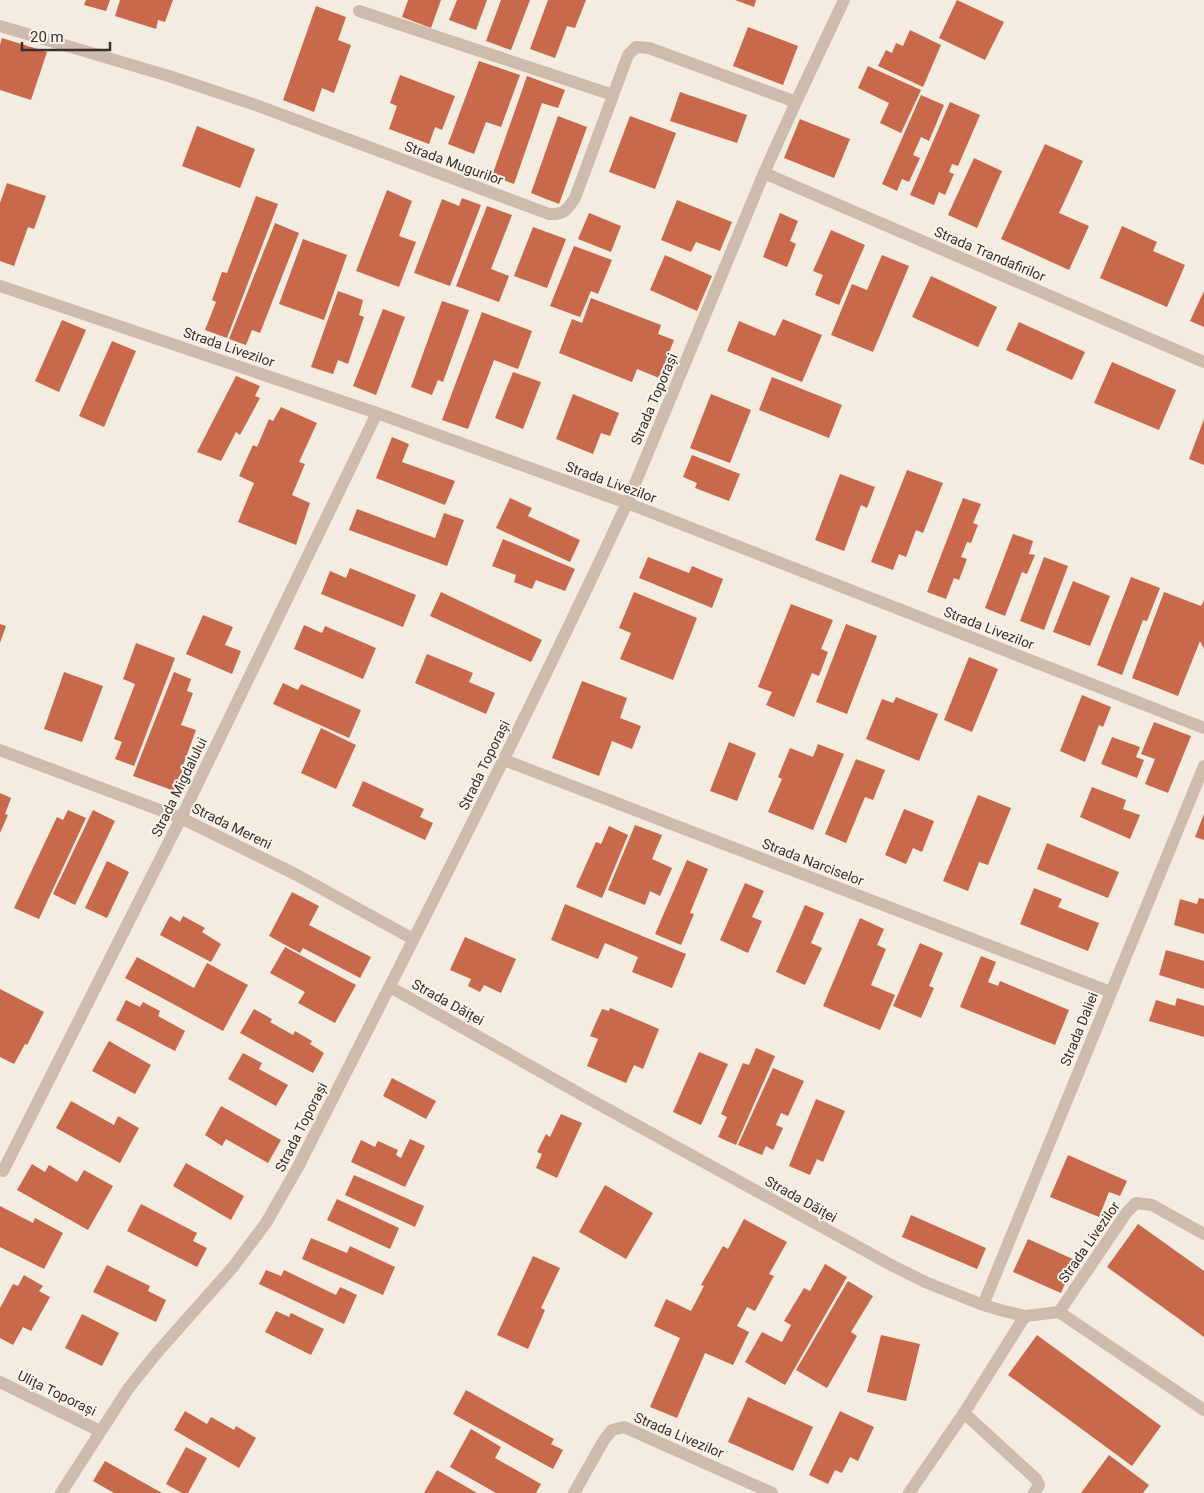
<svg xmlns="http://www.w3.org/2000/svg" width="1204" height="1493" font-family="Roboto,sans-serif">
	<rect width="100%" height="100%" fill="#f4ebe1"/>
	<!-- building -->
	<path fill="#c8694b" d="M 86,0 L 110,0 L 106,11 L 84,5 Z
		M 120,0 L 173,0 L 165,22 L 158,20 L 156,29 L 115,16 Z
		M 408,0 L 441,0 L 431,28 L 402,17 Z
		M 457,0 L 487,0 L 476,30 L 449,20 Z
		M 501,0 L 530,0 L 511,50 L 486,41 Z
		M 548,0 L 586,0 L 575,28 L 567,26 L 555,58 L 530,49 Z
		M 735,0 L 756,0 L 754,7 Z
		M 957,0 L 1004,22 L 985,60 L 939,38 Z
		M 316,6 L 346,17 L 338,40 L 351,45 L 334,93 L 322,88 L 314,112 L 283,100 Z
		M 748,27 L 798,46 L 783,85 L 733,66 Z
		M 910,30 L 941,45 L 923,87 L 878,66 L 886,50 L 892,53 L 896,43 L 903,46 Z
		M 2,38 L 47,52 L 31,100 L 0,90 L 0,45 Z
		M 479,61 L 520,75 L 501,127 L 486,122 L 474,154 L 448,144 Z
		M 868,66 L 921,90 L 901,133 L 880,123 L 889,103 L 858,88 Z
		M 400,75 L 455,96 L 442,130 L 435,127 L 429,144 L 389,129 L 397,106 L 390,103 Z
		M 527,76 L 565,90 L 558,108 L 542,103 L 514,184 L 492,176 Z
		M 680,92 L 747,115 L 737,143 L 670,121 Z
		M 921,95 L 944,105 L 929,141 L 921,137 L 913,155 L 920,158 L 909,182 L 902,179 L 897,191 L 882,184 Z
		M 950,102 L 980,115 L 958,166 L 952,164 L 949,172 L 954,174 L 945,195 L 939,192 L 934,205 L 910,195 Z
		M 558,116 L 587,127 L 559,204 L 531,193 Z
		M 630,116 L 676,133 L 655,189 L 609,172 Z
		M 800,119 L 850,139 L 834,178 L 784,158 Z
		M 197,126 L 255,149 L 240,188 L 182,166 Z
		M 1045,144 L 1083,161 L 1059,213 L 1089,226 L 1069,270 L 1001,239 Z
		M 974,158 L 1002,171 L 977,228 L 948,215 Z
		M 7,183 L 46,196 L 34,229 L 28,227 L 14,266 L 0,261 L 0,203 Z
		M 387,190 L 412,201 L 399,236 L 416,242 L 399,287 L 356,271 Z
		M 256,196 L 278,204 L 227,338 L 205,330 L 216,302 L 212,300 L 222,272 L 227,273 Z
		M 462,198 L 481,205 L 450,286 L 414,273 L 442,199 L 459,206 Z
		M 677,200 L 732,222 L 720,251 L 696,242 L 691,252 L 661,240 Z
		M 487,206 L 512,215 L 491,269 L 509,276 L 499,302 L 456,286 Z
		M 589,213 L 621,226 L 611,252 L 578,239 Z
		M 780,213 L 798,221 L 790,241 L 796,244 L 787,267 L 763,257 Z
		M 275,223 L 299,233 L 260,333 L 252,330 L 246,345 L 229,339 Z
		M 1122,226 L 1157,242 L 1153,251 L 1185,265 L 1167,307 L 1100,278 Z
		M 533,227 L 566,239 L 547,288 L 514,276 Z
		M 831,230 L 865,245 L 839,305 L 815,295 L 823,275 L 813,271 Z
		M 303,239 L 347,255 L 324,320 L 279,304 Z
		M 574,246 L 612,260 L 598,294 L 591,291 L 580,317 L 550,306 Z
		M 665,255 L 712,276 L 697,311 L 650,290 Z
		M 882,255 L 909,266 L 873,352 L 831,335 L 852,284 L 867,290 Z
		M 931,276 L 997,307 L 978,347 L 912,317 Z
		M 338,291 L 363,300 L 359,315 L 364,317 L 348,364 L 338,360 L 333,374 L 311,367 Z
		M 1204,291 L 1204,327 L 1190,321 Z
		M 591,298 L 661,325 L 658,334 L 674,340 L 659,378 L 637,369 L 632,382 L 559,353 L 572,319 L 582,323 Z
		M 442,301 L 469,310 L 443,382 L 438,380 L 432,395 L 411,387 Z
		M 383,309 L 405,317 L 376,395 L 353,386 Z
		M 482,312 L 532,331 L 518,369 L 494,360 L 468,429 L 442,420 Z
		M 783,319 L 822,335 L 802,382 L 727,351 L 739,321 L 775,336 Z
		M 62,320 L 86,330 L 59,392 L 35,381 Z
		M 1019,322 L 1085,352 L 1072,380 L 1006,350 Z
		M 112,341 L 136,351 L 104,427 L 79,416 Z
		M 1112,362 L 1176,390 L 1159,430 L 1094,403 Z
		M 513,372 L 541,382 L 523,429 L 495,418 Z
		M 236,376 L 260,386 L 255,396 L 260,398 L 240,435 L 236,432 L 221,461 L 197,452 Z
		M 772,377 L 842,405 L 829,438 L 759,410 Z
		M 573,394 L 619,413 L 610,436 L 601,433 L 593,454 L 556,439 Z
		M 711,394 L 751,410 L 730,463 L 690,448 Z
		M 281,407 L 317,423 L 299,462 L 305,464 L 292,495 L 310,503 L 296,545 L 238,522 L 254,483 L 239,476 L 253,445 L 257,447 L 269,419 L 273,421 Z
		M 1204,419 L 1204,465 L 1189,459 Z
		M 392,437 L 409,444 L 402,462 L 455,481 L 445,505 L 376,478 Z
		M 692,455 L 740,474 L 729,501 L 695,488 L 697,483 L 683,477 Z
		M 907,470 L 943,483 L 923,533 L 916,530 L 906,557 L 899,554 L 893,570 L 871,562 Z
		M 840,474 L 875,487 L 867,508 L 861,505 L 844,551 L 815,540 Z
		M 510,498 L 532,508 L 528,516 L 580,540 L 570,562 L 496,528 Z
		M 963,498 L 981,504 L 973,523 L 978,525 L 971,543 L 967,542 L 961,557 L 967,559 L 959,580 L 954,578 L 946,599 L 927,592 Z
		M 357,509 L 435,538 L 444,513 L 464,520 L 447,566 L 349,530 Z
		M 1013,534 L 1033,541 L 1029,554 L 1035,555 L 1027,574 L 1022,572 L 1005,616 L 985,608 Z
		M 503,539 L 575,569 L 565,591 L 536,580 L 532,589 L 514,582 L 516,575 L 492,566 Z
		M 648,557 L 689,573 L 692,566 L 723,579 L 712,608 L 639,578 Z
		M 1044,557 L 1068,566 L 1044,630 L 1020,621 Z
		M 350,568 L 416,595 L 403,627 L 321,594 L 330,571 L 346,578 Z
		M 1131,577 L 1160,588 L 1147,621 L 1143,620 L 1122,675 L 1097,665 Z
		M 1073,581 L 1110,596 L 1090,646 L 1053,632 Z
		M 441,592 L 542,640 L 531,662 L 430,616 Z
		M 634,592 L 697,618 L 673,680 L 620,659 L 631,633 L 619,628 Z
		M 1164,592 L 1201,606 L 1204,600 L 1204,649 L 1200,641 L 1178,696 L 1132,678 Z
		M 791,604 L 833,620 L 821,649 L 828,652 L 819,676 L 812,673 L 794,717 L 766,705 L 772,692 L 758,687 Z
		M 203,615 L 233,627 L 225,645 L 241,651 L 232,674 L 186,654 Z
		M 0,624 L 6,626 L 0,643 Z
		M 846,624 L 877,636 L 847,714 L 816,702 Z
		M 304,625 L 322,633 L 325,626 L 376,648 L 363,679 L 294,649 Z
		M 136,643 L 175,658 L 134,766 L 115,759 L 122,742 L 114,739 L 135,684 L 123,679 Z
		M 427,654 L 473,673 L 469,682 L 495,693 L 486,714 L 415,683 Z
		M 969,657 L 998,669 L 972,732 L 944,720 Z
		M 64,672 L 103,686 L 82,742 L 44,729 Z
		M 174,672 L 191,679 L 187,691 L 193,693 L 181,725 L 196,730 L 182,768 L 189,770 L 180,793 L 133,776 Z
		M 582,681 L 627,698 L 620,718 L 641,726 L 632,749 L 612,741 L 599,776 L 552,758 Z
		M 283,683 L 298,690 L 301,684 L 361,710 L 349,738 L 273,704 Z
		M 1082,695 L 1111,707 L 1103,727 L 1099,725 L 1085,762 L 1060,751 Z
		M 896,697 L 938,714 L 919,761 L 866,739 L 882,699 L 893,703 Z
		M 1154,722 L 1191,736 L 1168,793 L 1145,784 L 1155,759 L 1141,754 Z
		M 321,728 L 356,745 L 336,789 L 301,773 Z
		M 1112,737 L 1140,747 L 1136,757 L 1144,760 L 1137,778 L 1101,764 Z
		M 729,742 L 756,753 L 737,801 L 710,791 Z
		M 818,744 L 844,754 L 813,830 L 768,812 L 782,779 L 778,777 L 790,748 L 813,757 Z
		M 856,759 L 885,770 L 873,800 L 865,797 L 846,843 L 825,834 Z
		M 363,781 L 424,809 L 420,817 L 433,823 L 425,840 L 352,806 Z
		M 1092,787 L 1126,800 L 1123,809 L 1140,815 L 1130,839 L 1080,817 Z
		M 0,793 L 11,798 L 5,814 L 8,815 L 0,833 Z
		M 978,795 L 1011,808 L 988,865 L 979,862 L 968,891 L 943,881 Z
		M 904,809 L 934,821 L 922,852 L 913,848 L 906,864 L 885,855 Z
		M 68,810 L 86,818 L 39,919 L 14,908 L 57,817 L 63,820 Z
		M 93,810 L 115,821 L 75,905 L 53,894 Z
		M 1204,814 L 1204,840 L 1195,837 Z
		M 635,825 L 662,835 L 652,859 L 672,868 L 660,896 L 650,891 L 645,905 L 608,890 Z
		M 609,826 L 628,835 L 602,898 L 576,887 L 596,842 L 601,844 Z
		M 1047,843 L 1119,872 L 1108,898 L 1037,869 Z
		M 687,860 L 708,869 L 690,913 L 694,914 L 681,945 L 655,934 Z
		M 107,861 L 129,872 L 107,918 L 85,908 Z
		M 745,883 L 764,891 L 752,917 L 762,921 L 748,953 L 720,940 Z
		M 1034,888 L 1062,899 L 1058,907 L 1099,923 L 1088,951 L 1020,924 Z
		M 292,892 L 319,906 L 309,925 L 371,957 L 360,978 L 303,948 L 300,953 L 269,936 Z
		M 1199,898 L 1204,899 L 1204,934 L 1174,925 L 1180,899 L 1197,904 Z
		M 565,904 L 686,954 L 672,988 L 632,972 L 638,957 L 605,943 L 598,959 L 551,940 Z
		M 805,905 L 824,913 L 811,943 L 822,948 L 805,985 L 776,972 Z
		M 170,916 L 180,922 L 183,916 L 205,928 L 202,932 L 221,944 L 211,962 L 160,935 Z
		M 860,918 L 884,929 L 877,945 L 886,949 L 871,985 L 895,995 L 880,1030 L 823,1006 Z
		M 465,937 L 516,959 L 501,993 L 484,985 L 480,992 L 468,986 L 471,979 L 450,970 Z
		M 920,943 L 943,953 L 929,986 L 934,988 L 921,1018 L 893,1006 Z
		M 285,947 L 356,985 L 335,1023 L 298,1003 L 305,992 L 270,973 Z
		M 1166,950 L 1204,961 L 1204,989 L 1159,975 Z
		M 981,956 L 996,962 L 988,982 L 998,986 L 1000,981 L 1069,1010 L 1055,1045 L 960,1007 Z
		M 137,957 L 194,988 L 207,963 L 248,985 L 223,1031 L 125,978 Z
		M 0,989 L 44,1012 L 27,1045 L 25,1044 L 14,1064 L 0,1057 Z
		M 1177,998 L 1204,1006 L 1204,1037 L 1149,1021 L 1156,1000 L 1175,1006 Z
		M 126,1000 L 140,1007 L 143,1002 L 160,1011 L 158,1016 L 185,1031 L 175,1051 L 116,1020 Z
		M 610,1008 L 659,1029 L 643,1069 L 634,1065 L 626,1083 L 587,1066 L 598,1039 L 590,1036 L 602,1009 L 609,1011 Z
		M 254,1009 L 272,1019 L 270,1022 L 293,1035 L 295,1031 L 312,1041 L 310,1044 L 324,1053 L 313,1073 L 240,1033 Z
		M 109,1041 L 151,1065 L 135,1094 L 92,1071 Z
		M 756,1048 L 775,1056 L 736,1145 L 718,1137 L 727,1117 L 721,1114 L 743,1063 L 749,1065 Z
		M 699,1052 L 728,1064 L 701,1125 L 673,1112 Z
		M 243,1053 L 262,1063 L 259,1069 L 288,1085 L 276,1106 L 228,1079 Z
		M 773,1068 L 804,1081 L 788,1116 L 781,1113 L 776,1125 L 783,1128 L 773,1150 L 766,1146 L 762,1155 L 738,1145 Z
		M 392,1078 L 436,1101 L 426,1119 L 383,1096 Z
		M 816,1099 L 845,1111 L 823,1162 L 817,1159 L 810,1175 L 789,1166 Z
		M 71,1101 L 114,1125 L 118,1116 L 139,1128 L 120,1163 L 56,1128 Z
		M 221,1106 L 281,1140 L 268,1163 L 226,1139 L 222,1146 L 205,1135 Z
		M 561,1114 L 582,1123 L 557,1178 L 536,1168 L 542,1154 L 537,1152 L 546,1134 L 550,1137 Z
		M 410,1139 L 425,1146 L 405,1187 L 351,1162 L 361,1140 L 375,1147 L 378,1141 L 398,1150 L 396,1155 L 401,1158 Z
		M 1068,1155 L 1127,1181 L 1120,1196 L 1109,1192 L 1099,1217 L 1050,1197 Z
		M 186,1163 L 244,1196 L 231,1220 L 173,1186 Z
		M 32,1164 L 45,1172 L 49,1165 L 77,1182 L 84,1170 L 113,1186 L 88,1230 L 17,1190 Z
		M 354,1175 L 424,1206 L 415,1227 L 345,1195 Z
		M 605,1185 L 653,1213 L 626,1259 L 579,1232 Z
		M 337,1199 L 399,1228 L 390,1249 L 327,1220 Z
		M 141,1204 L 197,1233 L 193,1241 L 207,1248 L 197,1267 L 127,1231 Z
		M 0,1206 L 33,1223 L 35,1218 L 63,1233 L 44,1269 L 0,1247 Z
		M 911,1215 L 986,1248 L 977,1269 L 902,1237 Z
		M 744,1219 L 787,1242 L 769,1274 L 774,1276 L 755,1311 L 747,1307 L 737,1326 L 749,1332 L 733,1365 L 705,1353 L 677,1418 L 650,1407 L 680,1338 L 654,1326 L 666,1299 L 691,1311 L 704,1286 L 701,1285 L 723,1246 L 728,1249 Z
		M 1138,1224 L 1204,1271 L 1204,1337 L 1107,1267 Z
		M 311,1238 L 347,1253 L 350,1246 L 395,1267 L 383,1295 L 302,1259 Z
		M 1028,1239 L 1075,1260 L 1061,1293 L 1013,1272 Z
		M 533,1256 L 560,1268 L 541,1308 L 545,1310 L 528,1349 L 497,1335 Z
		M 825,1264 L 847,1277 L 785,1385 L 745,1362 L 762,1332 L 782,1342 L 791,1325 L 784,1321 L 804,1288 L 810,1291 Z
		M 107,1265 L 150,1286 L 148,1291 L 166,1300 L 156,1322 L 93,1292 Z
		M 266,1270 L 281,1276 L 284,1270 L 336,1295 L 340,1287 L 357,1295 L 344,1324 L 259,1284 Z
		M 24,1275 L 43,1286 L 39,1291 L 50,1297 L 31,1331 L 23,1327 L 13,1345 L 0,1338 L 0,1308 L 13,1284 L 18,1286 Z
		M 848,1281 L 873,1296 L 851,1332 L 857,1336 L 827,1388 L 796,1370 Z
		M 276,1311 L 289,1317 L 291,1313 L 324,1329 L 311,1355 L 265,1332 Z
		M 82,1314 L 119,1333 L 102,1366 L 65,1348 Z
		M 881,1335 L 920,1344 L 906,1401 L 867,1392 Z
		M 1037,1335 L 1161,1426 L 1132,1466 L 1008,1375 Z
		M 466,1390 L 554,1439 L 551,1444 L 563,1450 L 553,1469 L 453,1414 Z
		M 748,1397 L 813,1427 L 793,1471 L 728,1442 Z
		M 185,1411 L 207,1424 L 211,1417 L 234,1430 L 236,1426 L 256,1438 L 239,1468 L 174,1430 Z
		M 840,1411 L 874,1427 L 858,1461 L 850,1457 L 842,1473 L 835,1470 L 828,1484 L 809,1475 Z
		M 471,1429 L 501,1447 L 495,1458 L 541,1484 L 536,1493 L 496,1493 L 450,1467 Z
		M 186,1447 L 207,1458 L 188,1493 L 182,1493 L 166,1484 Z
		M 1109,1455 L 1149,1485 L 1143,1493 L 1081,1493 Z
		M 105,1461 L 162,1493 L 114,1493 L 93,1481 Z
		M 437,1470 L 477,1493 L 424,1493 Z"/>
	<g fill="none" stroke-linecap="round" stroke-linejoin="round">
		<!-- service -->
		<path stroke="#cdbbac" stroke-width="12" d="M 964,1413 L 1036,1479 L 1039,1485 L 1034,1493"/>
		<!-- minor -->
		<path stroke="#cdbbac" stroke-width="12" d="M 359,11 L 613,95
			M 0,26 L 172,77 L 256,105 L 549,214 C 564,215 567,210 575,198 L 628,55 L 636,47 L 649,48 L 796,102
			M 764,173 L 1204,362
			M 0,286 L 377,413 L 627,503 L 1204,728
			M 0,750 L 181,818 L 295,874 L 413,939
			M 504,760 L 1111,992
			M 390,987 L 591,1100 L 893,1266 L 925,1282 L 983,1305 L 1004,1311 L 1025,1316 L 1059,1312 L 1204,1410
			M 3,1171 L 181,818 L 377,413
			M 983,1305 L 1204,766
			M 1059,1312 L 1127,1212 L 1136,1203 L 1152,1205 L 1204,1234
			M 0,1382 L 100,1431
			M 61,1493 L 128,1389 L 155,1355 L 233,1267 L 266,1223 L 298,1167 C 410,946 523,727 627,503 L 764,173 L 796,102 L 844,0
			M 574,1493 L 604,1440 L 612,1430 L 624,1427 L 772,1493
			M 909,1493 L 964,1413 L 1025,1316"/>
	</g>
	<g text-anchor="middle" stroke-width="4" stroke-linejoin="round" paint-order="stroke">
		<!-- street labels -->
		<g font-size="14" fill="#3b302b" stroke="#fbf5ee">
			<text transform="translate(454 163) rotate(20)" y="5">Strada Mugurilor</text>
			<text transform="translate(990 254) rotate(23)" y="5">Strada Trandafirilor</text>
			<text transform="translate(229 347) rotate(19)" y="5">Strada Livezilor</text>
			<text transform="translate(654 399) rotate(-67)" y="5">Strada Toporași</text>
			<text transform="translate(611 482) rotate(20)" y="5">Strada Livezilor</text>
			<text transform="translate(989 628) rotate(21)" y="5">Strada Livezilor</text>
			<text transform="translate(484 765) rotate(-64)" y="5">Strada Toporași</text>
			<text transform="translate(179 787) rotate(-64)" y="5">Strada Migdalului</text>
			<text transform="translate(232 826) rotate(26)" y="5">Strada Mereni</text>
			<text transform="translate(813 862) rotate(21)" y="5">Strada Narciselor</text>
			<text transform="translate(448 1002) rotate(29)" y="5">Strada Dăiței</text>
			<text transform="translate(1079 1029) rotate(-68)" y="5">Strada Daliei</text>
			<text transform="translate(301 1127) rotate(-63)" y="5">Strada Toporași</text>
			<text transform="translate(801 1199) rotate(29)" y="5">Strada Dăiței</text>
			<text transform="translate(1089 1242) rotate(-55)" y="5">Strada Livezilor</text>
			<text transform="translate(57 1393) rotate(26)" y="5">Ulița Toporași</text>
			<text transform="translate(679 1435) rotate(23)" y="5">Strada Livezilor</text>
		</g>
	</g>
	<!-- scale -->
	<path d="M22 42v8h88v-8" fill="none" stroke="#3b302b" stroke-width="2.5"/>
	<text x="30" y="42" font-size="15" fill="#3b302b" stroke="#fbf5ee" stroke-width="4" paint-order="stroke">20 m</text>
</svg>
